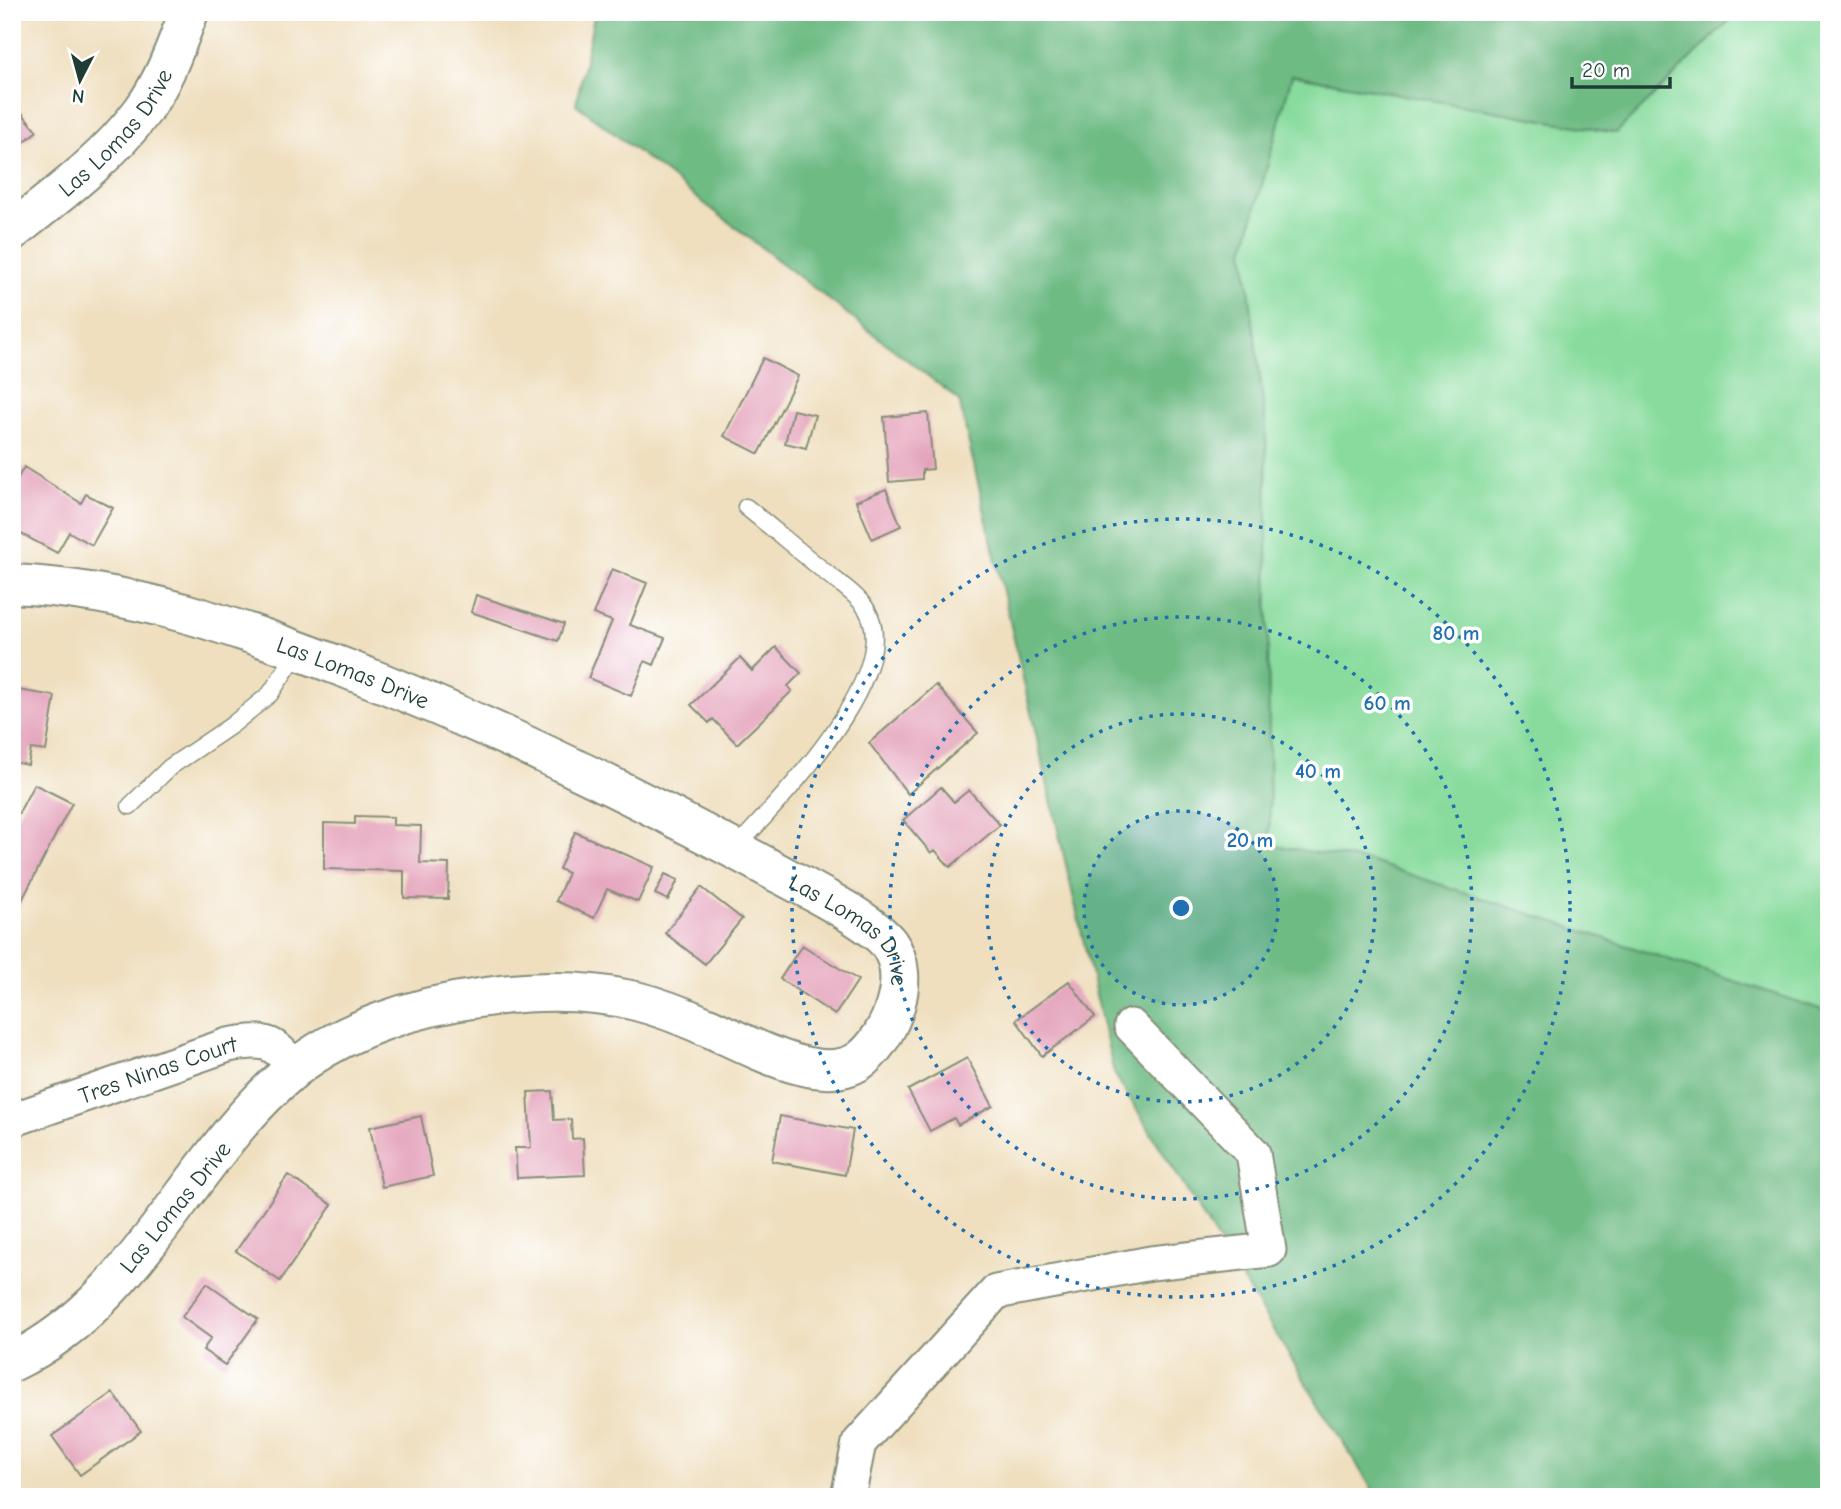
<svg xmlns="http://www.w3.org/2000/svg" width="1841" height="1509" font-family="'Comic Neue',sans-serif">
	<rect width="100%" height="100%" fill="#fff"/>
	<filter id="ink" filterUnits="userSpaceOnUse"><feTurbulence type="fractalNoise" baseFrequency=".0143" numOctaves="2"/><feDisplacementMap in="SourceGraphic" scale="14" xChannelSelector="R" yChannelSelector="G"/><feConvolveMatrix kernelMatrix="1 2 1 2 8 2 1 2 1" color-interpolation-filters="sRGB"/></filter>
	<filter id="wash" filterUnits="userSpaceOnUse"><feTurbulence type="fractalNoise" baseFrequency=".00686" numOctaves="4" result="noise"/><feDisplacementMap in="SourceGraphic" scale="28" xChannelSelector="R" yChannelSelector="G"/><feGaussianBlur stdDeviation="1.57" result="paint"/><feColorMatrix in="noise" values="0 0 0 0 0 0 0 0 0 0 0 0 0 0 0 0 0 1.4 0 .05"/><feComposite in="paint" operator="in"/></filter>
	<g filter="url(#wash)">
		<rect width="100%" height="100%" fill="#efdfbf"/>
		<!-- green -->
		<path fill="#88db9d" stroke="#548c68" stroke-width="2" d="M 1738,12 L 1829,12 L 1829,1032 L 1372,862 L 1270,845 L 1266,426 L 1244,250 L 1292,75 L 1616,133 Z"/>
		<!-- forest -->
		<path fill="#6ebb84" stroke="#467c5c" stroke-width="2" d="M 595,12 L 1738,12 L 1616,133 L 1292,75 L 1244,250 L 1266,426 L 1270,845 L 1372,862 L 1829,1012 L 1829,1497 L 1377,1497 L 1114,1073 L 959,400 L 576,104 Z"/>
		<g id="blocks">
			<!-- building -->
			<path fill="#e4a2ba" d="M 12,101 L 37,131 L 12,152 Z
				M 763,358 L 798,376 L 759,454 L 724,436 Z
				M 793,410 L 815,415 L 806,448 L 785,443 Z
				M 928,413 L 933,469 L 922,470 L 922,479 L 889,482 L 884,417 Z
				M 24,467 L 81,503 L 86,494 L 113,508 L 92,545 L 69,532 L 57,553 L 12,529 L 12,488 Z
				M 886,489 L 901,526 L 872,539 L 856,501 Z
				M 612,569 L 647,583 L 630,625 L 665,638 L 654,665 L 645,661 L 631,696 L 588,678 L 612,621 L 593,614 Z
				M 476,595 L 564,624 L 558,641 L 471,612 Z
				M 776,647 L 801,673 L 788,686 L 792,691 L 737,744 L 713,719 L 709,723 L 691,705 L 740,658 L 752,671 Z
				M 936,685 L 978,733 L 908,794 L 869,743 Z
				M 12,689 L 55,696 L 46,751 L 31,749 L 28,765 L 12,762 Z
				M 34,784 L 72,803 L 19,906 L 12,902 L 12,826 Z
				M 941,787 L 954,802 L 969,790 L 1000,825 L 950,867 L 935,850 L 931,853 L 903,820 Z
				M 355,816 L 393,817 L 393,825 L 421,826 L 420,863 L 449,864 L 448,899 L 404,898 L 404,871 L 324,869 L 324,823 L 355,824 Z
				M 575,832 L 654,867 L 638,902 L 607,889 L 594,918 L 556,901 L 568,873 L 559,869 Z
				M 665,874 L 678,880 L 668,900 L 655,894 Z
				M 701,887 L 742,919 L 705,964 L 665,933 Z
				M 802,945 L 858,980 L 835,1015 L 780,979 Z
				M 1069,981 L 1095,1017 L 1042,1056 L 1016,1020 Z
				M 967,1058 L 993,1106 L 958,1125 L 954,1118 L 930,1131 L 908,1090 Z
				M 552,1091 L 554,1120 L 571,1119 L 572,1139 L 583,1138 L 585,1175 L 517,1178 L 515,1148 L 531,1148 L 528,1092 Z
				M 421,1116 L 433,1176 L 382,1187 L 370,1127 Z
				M 780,1116 L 853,1130 L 845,1175 L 772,1161 Z
				M 288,1175 L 332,1205 L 280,1281 L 236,1251 Z
				M 207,1283 L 258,1319 L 225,1365 L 203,1350 L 211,1338 L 182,1317 Z
				M 113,1393 L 141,1431 L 80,1475 L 52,1436 Z"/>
		</g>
	</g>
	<g filter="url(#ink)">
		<use href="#blocks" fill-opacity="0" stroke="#878e7a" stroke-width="2"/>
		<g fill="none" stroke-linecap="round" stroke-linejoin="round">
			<defs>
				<path id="service" d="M 130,806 L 170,767 L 232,725 L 270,694 L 299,650
					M 734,850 C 774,805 917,664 861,602 C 851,590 836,581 824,571 C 798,550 772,528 746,507"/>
				<g id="minor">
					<path id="s1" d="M 12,1120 L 228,1045 C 263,1039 274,1039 294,1069"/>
					<path d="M 848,1497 L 859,1443 L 996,1292 L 1151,1263 L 1269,1250 L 1253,1153 L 1131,1026"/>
				</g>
				<g id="tertiary">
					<path id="s2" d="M 12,231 C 58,195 109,157 143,110 C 164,81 176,46 189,12"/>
					<path id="s3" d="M 12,584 C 130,589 238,627 347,669 C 487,723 624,790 756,861 C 787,879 870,918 889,944 C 913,978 891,1034 863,1058 C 824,1091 744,1042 705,1026 C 683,1016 660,1007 636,1001 C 585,989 530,990 479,998 C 417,1006 344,1029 294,1069 C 191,1153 138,1303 12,1362"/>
				</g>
			</defs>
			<!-- service casing -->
			<use href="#service" stroke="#878e7a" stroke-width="19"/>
			<!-- minor casing -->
			<use href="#minor" stroke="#878e7a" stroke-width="37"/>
			<!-- tertiary casing -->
			<use href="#tertiary" stroke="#878e7a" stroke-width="42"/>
			<!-- service -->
			<use href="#service" stroke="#fff" stroke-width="16"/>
			<!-- minor -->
			<use href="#minor" stroke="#fff" stroke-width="33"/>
			<!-- tertiary -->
			<use href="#tertiary" stroke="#fff" stroke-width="38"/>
		</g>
	</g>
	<!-- distance rings -->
	<circle cx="1181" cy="908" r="97" fill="#1f6fb2" fill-opacity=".12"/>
	<g fill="none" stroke="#1f6fb2" stroke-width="3.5" stroke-dasharray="3.5 7">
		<circle cx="1181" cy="908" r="97"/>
		<circle cx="1181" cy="908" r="194"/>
		<circle cx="1181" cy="908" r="291"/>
		<circle cx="1181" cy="908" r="389"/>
	</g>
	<g text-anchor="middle" stroke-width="7" stroke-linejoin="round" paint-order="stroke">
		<!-- street labels -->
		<g font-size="23" fill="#1f3d34" stroke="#fff">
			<text dy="8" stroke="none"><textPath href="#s2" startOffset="144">Las Lomas Drive</textPath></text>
			<text dy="8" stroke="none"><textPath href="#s3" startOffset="354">Las Lomas Drive</textPath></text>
			<text dy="8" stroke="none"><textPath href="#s3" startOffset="920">Las Lomas Drive</textPath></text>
			<text dy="8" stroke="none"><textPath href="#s1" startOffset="154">Tres Ninas Court</textPath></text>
			<text transform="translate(175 1207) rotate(-51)" y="8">Las Lomas Drive</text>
		</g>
	</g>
	<circle cx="1181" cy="908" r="10" fill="#1f6fb2" stroke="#fff" stroke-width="3.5"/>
	<g font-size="21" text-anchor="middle" font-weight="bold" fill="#1f6fb2" stroke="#fff" stroke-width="7" stroke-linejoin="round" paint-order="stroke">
		<text x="1456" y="640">80 m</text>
		<text x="1387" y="710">60 m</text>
		<text x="1318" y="778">40 m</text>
		<text x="1250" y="847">20 m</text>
	</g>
	<!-- margin -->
	<rect width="1841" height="1509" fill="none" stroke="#fff" stroke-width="42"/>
	<!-- north arrow -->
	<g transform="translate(80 80) rotate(186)" stroke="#ffffff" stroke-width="5" paint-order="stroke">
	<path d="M0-5L12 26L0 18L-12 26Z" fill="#1f3d34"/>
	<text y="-10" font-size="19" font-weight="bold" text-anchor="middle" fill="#1f3d34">N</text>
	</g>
	<!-- scale -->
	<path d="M1572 77v10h98v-10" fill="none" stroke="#1f3d34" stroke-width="3.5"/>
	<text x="1582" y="77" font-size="21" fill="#1f3d34" stroke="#ffffff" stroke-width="5" paint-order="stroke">20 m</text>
</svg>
